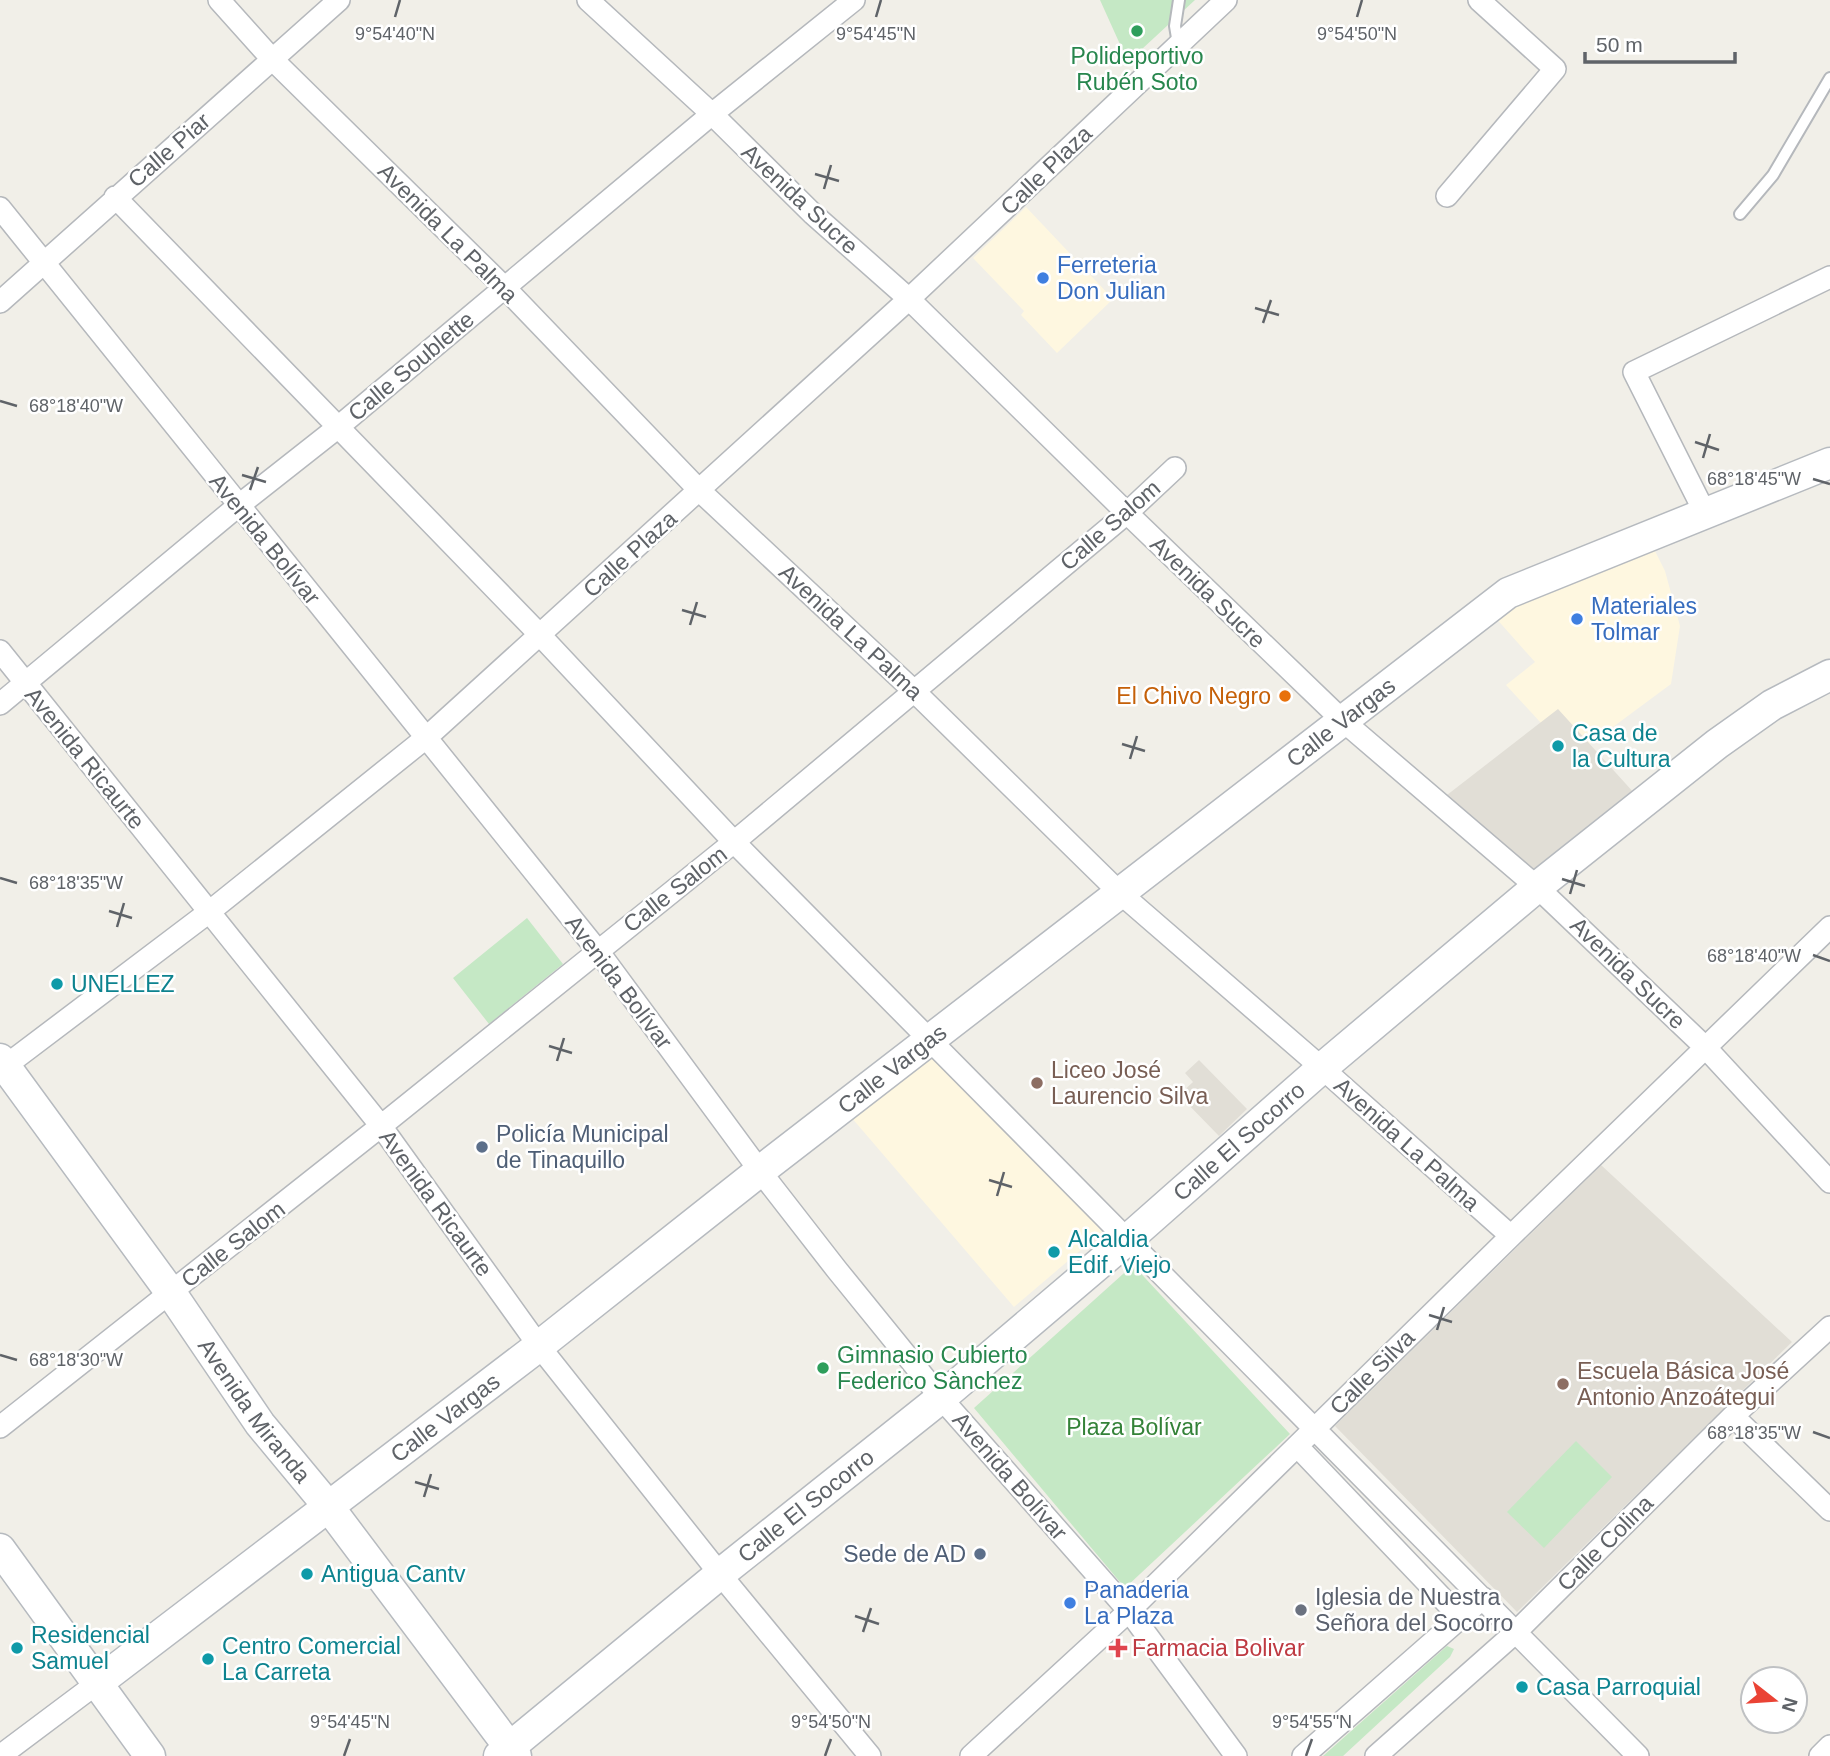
<svg xmlns="http://www.w3.org/2000/svg" width="1830" height="1756" font-family="Arial,sans-serif">
	<rect width="100%" height="100%" fill="#f1efe8"/>
	<!-- commercial -->
	<path fill="#fef7e0" d="M 1026,207 L 1113,299 L 1057,353 L 1021,315 L 1024,311 L 973,258 Z
		M 1653,547 L 1665,571 L 1680,626 L 1671,684 L 1590,744 L 1558,710 L 1541,723 L 1506,685 L 1535,662 L 1494,616 L 1529,599 Z
		M 932,1053 L 1070,1193 L 1102,1232 L 1014,1307 L 851,1117 Z"/>
	<!-- education -->
	<path fill="#e1ded6" d="M 1558,709 L 1635,794 L 1537,873 L 1447,795 Z
		M 1199,1060 L 1247,1109 L 1219,1136 L 1179,1095 L 1193,1082 L 1185,1073 Z
		M 1601,1165 L 1792,1342 L 1517,1612 L 1335,1426 Z"/>
	<!-- green -->
	<path fill="#c5e8c5" d="M 1100,0 L 1195,0 L 1128,62 Z
		M 527,918 L 563,964 L 489,1024 L 453,978 Z
		M 1133,1265 L 1290,1434 L 1125,1588 L 974,1408 Z
		M 1576,1441 L 1612,1477 L 1544,1548 L 1507,1512 Z
		M 1447,1646 L 1454,1649 L 1450,1657 L 1343,1756 L 1323,1756 Z"/>
	<g fill="none" stroke-linecap="round" stroke-linejoin="round">
		<defs>
			<path id="lane" d="M 1178,44 L 1175,26 L 1179,0
				M 1740,214 L 1773,175 L 1830,78"/>
			<path id="street" d="M 219,0 L 272,59 L 505,288 L 700,491 L 915,692 L 1120,893 L 1322,1068 L 1511,1236
				M 588,0 L 712,114 L 813,214 L 909,299 L 1127,513 L 1342,720 L 1537,887 L 1705,1047 L 1830,1182
				M 1447,196 L 1555,69 L 1479,0
				M 115,197 L 540,635 L 734,842 L 1638,1756
				M 0,208 L 598,951 L 760,1171 L 837,1270 L 941,1398 L 1129,1611 L 1236,1756
				M 0,302 L 339,0
				M 1705,513 L 1634,372 L 1830,277
				M 0,651 L 381,1126 L 539,1346 L 720,1574 L 870,1756
				M 0,704 L 238,506 L 337,428 L 712,114 L 854,0
				M 0,1070 L 209,912 L 427,737 L 909,299 L 1226,0
				M 1733,1416 L 1830,1510
				M 0,1427 L 381,1126 L 734,842 L 1127,513 L 1175,468
				M 1297,1446 L 1461,1618
				M 0,1756 L 96,1684
				M 971,1756 L 1129,1611 L 1511,1236 L 1830,927
				M 1303,1756 L 1483,1598
				M 1376,1756 L 1516,1632 L 1733,1416 L 1830,1327
				M 1820,1756 L 1830,1746"/>
			<g id="secondary">
				<path id="s1" d="M 0,1059 L 171,1293 L 260,1424 L 328,1506 L 516,1756"/>
				<path d="M 0,1549 L 150,1756"/>
				<path id="s2" d="M 96,1684 L 539,1346 L 760,1171 L 1508,593 L 1830,463"/>
				<path id="s3" d="M 499,1756 L 720,1574 L 941,1398 L 1127,1240 L 1322,1068 L 1537,887 L 1717,744 L 1772,705 L 1830,675"/>
			</g>
		</defs>
		<!-- lane casing -->
		<use href="#lane" stroke="#b5b8bc" stroke-width="14"/>
		<!-- street casing -->
		<use href="#street" stroke="#b5b8bc" stroke-width="24"/>
		<!-- secondary casing -->
		<use href="#secondary" stroke="#b6babf" stroke-width="33"/>
		<!-- lane -->
		<use href="#lane" stroke="#fff" stroke-width="10"/>
		<!-- street -->
		<use href="#street" stroke="#fff" stroke-width="21"/>
		<!-- secondary -->
		<use href="#secondary" stroke="#fff" stroke-width="30"/>
	</g>
	<!-- ticks -->
	<path fill="none" stroke="#5f6368" stroke-width="2.5" d="M 395,17 L 400,0M 876,17 L 881,0M 1357,17 L 1362,0M 815,174 L 839,181M 824,189 L 831,165M 1255,308 L 1279,315M 1263,323 L 1271,300M 0,401 L 17,406M 1695,442 L 1719,450M 1703,458 L 1710,434M 242,475 L 266,482M 1813,479 L 1830,484M 250,490 L 258,467M 682,610 L 706,617M 690,625 L 697,602M 1122,744 L 1145,751M 1130,759 L 1137,736M 0,878 L 17,883M 1562,879 L 1585,886M 1570,894 L 1577,870M 109,911 L 132,918M 117,927 L 124,903M 1813,955 L 1830,961M 549,1046 L 572,1053M 557,1061 L 564,1038M 989,1180 L 1012,1187M 997,1196 L 1004,1172M 1429,1315 L 1452,1322M 1437,1330 L 1444,1307M 0,1355 L 17,1360M 1813,1432 L 1830,1438M 415,1482 L 439,1489M 424,1497 L 431,1474M 855,1616 L 879,1624M 863,1632 L 871,1608M 344,1756 L 350,1739M 825,1756 L 831,1739M 1306,1756 L 1312,1739"/>
	<!-- markers -->
	<g fill="#2e9e5b" stroke="#fff" stroke-width="2.5">
		<circle cx="1137" cy="31" r="7"/>
		<circle cx="823" cy="1368" r="7"/>
	</g>
	<g fill="#3f7fe0" stroke="#fff" stroke-width="2.5">
		<circle cx="1043" cy="278" r="7"/>
		<circle cx="1577" cy="619" r="7"/>
		<circle cx="1070" cy="1603" r="7"/>
	</g>
	<circle fill="#e8710a" stroke="#fff" stroke-width="2.5" cx="1285" cy="696" r="7"/>
	<g fill="#0f9aa8" stroke="#fff" stroke-width="2.5">
		<circle cx="1558" cy="746" r="7"/>
		<circle cx="57" cy="984" r="7"/>
		<circle cx="1054" cy="1252" r="7"/>
		<circle cx="307" cy="1574" r="7"/>
		<circle cx="17" cy="1648" r="7"/>
		<circle cx="208" cy="1659" r="7"/>
		<circle cx="1522" cy="1687" r="7"/>
	</g>
	<g fill="#8d6e63" stroke="#fff" stroke-width="2.5">
		<circle cx="1037" cy="1083" r="7"/>
		<circle cx="1563" cy="1384" r="7"/>
	</g>
	<g fill="#5c6f8a" stroke="#fff" stroke-width="2.5">
		<circle cx="482" cy="1147" r="7"/>
		<circle cx="980" cy="1554" r="7"/>
	</g>
	<circle fill="#6b7280" stroke="#fff" stroke-width="2.5" cx="1301" cy="1610" r="7"/>
	<path fill="#e0444e" stroke="#fff" stroke-width="2.5" d="M1114.5 1637.5h7v7h7v7h-7v7h-7v-7h-7v-7h7z"/>
	<g text-anchor="middle" stroke-width="5" stroke-linejoin="round" paint-order="stroke">
		<!-- leisure labels -->
		<g font-size="23" fill="#27864d" stroke="#fff">
			<text x="1137" y="64">Polideportivo<tspan x="1137" dy="26">Rubén Soto</tspan></text>
			<text x="837" y="1363" text-anchor="start">Gimnasio Cubierto<tspan x="837" dy="26">Federico Sànchez</tspan></text>
		</g>
		<!-- street labels -->
		<g font-size="23" fill="#5f6368" stroke="#fff">
			<text transform="translate(169 150) rotate(-41)" y="8">Calle Piar</text>
			<text transform="translate(1046 170) rotate(-44)" y="8">Calle Plaza</text>
			<text transform="translate(800 199) rotate(43)" y="8">Avenida Sucre</text>
			<text transform="translate(448 233) rotate(45)" y="8">Avenida La Palma</text>
			<text transform="translate(411 366) rotate(-40)" y="8">Calle Soublette</text>
			<text transform="translate(1110 525) rotate(-41)" y="8">Calle Salom</text>
			<text transform="translate(265 539) rotate(51)" y="8">Avenida Bolívar</text>
			<text transform="translate(630 554) rotate(-42)" y="8">Calle Plaza</text>
			<text transform="translate(1208 592) rotate(44)" y="8">Avenida Sucre</text>
			<text transform="translate(851 632) rotate(43)" y="8">Avenida La Palma</text>
			<text dy="8" stroke="none"><textPath href="#s2" startOffset="1573">Calle Vargas</textPath></text>
			<text transform="translate(85 758) rotate(51)" y="8">Avenida Ricaurte</text>
			<text transform="translate(675 889) rotate(-38)" y="8">Calle Salom</text>
			<text transform="translate(1628 973) rotate(44)" y="8">Avenida Sucre</text>
			<text transform="translate(619 982) rotate(53)" y="8">Avenida Bolívar</text>
			<text dy="8" stroke="none"><textPath href="#s2" startOffset="1006">Calle Vargas</textPath></text>
			<text dy="8" stroke="none"><textPath href="#s3" startOffset="962">Calle El Socorro</textPath></text>
			<text transform="translate(1407 1144) rotate(42)" y="8">Avenida La Palma</text>
			<text transform="translate(436 1203) rotate(54)" y="8">Avenida Ricaurte</text>
			<text transform="translate(233 1244) rotate(-38)" y="8">Calle Salom</text>
			<text transform="translate(1372 1372) rotate(-45)" y="8">Calle Silva</text>
			<text dy="8" stroke="none"><textPath href="#s1" startOffset="434">Avenida Miranda</textPath></text>
			<text dy="8" stroke="none"><textPath href="#s2" startOffset="439">Calle Vargas</textPath></text>
			<text transform="translate(1010 1476) rotate(49)" y="8">Avenida Bolívar</text>
			<text dy="8" stroke="none"><textPath href="#s3" startOffset="396">Calle El Socorro</textPath></text>
			<text transform="translate(1605 1543) rotate(-45)" y="8">Calle Colina</text>
		</g>
		<!-- shop labels -->
		<g font-size="23" fill="#366cbe" stroke="#fff" text-anchor="start">
			<text x="1057" y="273">Ferreteria<tspan x="1057" dy="26">Don Julian</tspan></text>
			<text x="1591" y="614">Materiales<tspan x="1591" dy="26">Tolmar</tspan></text>
			<text x="1084" y="1598">Panaderia<tspan x="1084" dy="26">La Plaza</tspan></text>
		</g>
		<!-- food labels -->
		<g font-size="23" fill="#c56008" stroke="#fff" text-anchor="end">
			<text x="1271" y="704">El Chivo Negro</text>
		</g>
		<!-- culture labels -->
		<g font-size="23" fill="#0d838f" stroke="#fff" text-anchor="start">
			<text x="1572" y="741">Casa de<tspan x="1572" dy="26">la Cultura</tspan></text>
			<text x="71" y="992">UNELLEZ</text>
			<text x="1068" y="1247">Alcaldia<tspan x="1068" dy="26">Edif. Viejo</tspan></text>
			<text x="321" y="1582">Antigua Cantv</text>
			<text x="31" y="1643">Residencial<tspan x="31" dy="26">Samuel</tspan></text>
			<text x="222" y="1654">Centro Comercial<tspan x="222" dy="26">La Carreta</tspan></text>
			<text x="1536" y="1695">Casa Parroquial</text>
		</g>
		<!-- education labels -->
		<g font-size="23" fill="#785e54" stroke="#fff" text-anchor="start">
			<text x="1051" y="1078">Liceo José<tspan x="1051" dy="26">Laurencio Silva</tspan></text>
			<text x="1577" y="1379">Escuela Básica José<tspan x="1577" dy="26">Antonio Anzoátegui</tspan></text>
		</g>
		<!-- service labels -->
		<g font-size="23" fill="#4e5e75" stroke="#fff" text-anchor="start">
			<text x="496" y="1142">Policía Municipal<tspan x="496" dy="26">de Tinaquillo</tspan></text>
			<text x="966" y="1562" text-anchor="end">Sede de AD</text>
		</g>
		<!-- park labels -->
		<g font-size="23" fill="#348238" stroke="#fff">
			<text x="1134" y="1435">Plaza Bolívar</text>
		</g>
		<!-- worship labels -->
		<g font-size="23" fill="#5b616d" stroke="#fff" text-anchor="start">
			<text x="1315" y="1605">Iglesia de Nuestra<tspan x="1315" dy="26">Señora del Socorro</tspan></text>
		</g>
		<!-- health labels -->
		<g font-size="23" fill="#be3a42" stroke="#fff" text-anchor="start">
			<text x="1132" y="1656">Farmacia Bolivar</text>
		</g>
	</g>
	<g font-size="18" text-anchor="middle" fill="#5f6368" stroke="#fff" stroke-width="5" stroke-linejoin="round" paint-order="stroke">
		<text x="395" y="40">9°54'40"N</text>
		<text x="876" y="40">9°54'45"N</text>
		<text x="1357" y="40">9°54'50"N</text>
		<text x="76" y="412">68°18'40"W</text>
		<text x="1754" y="485">68°18'45"W</text>
		<text x="76" y="889">68°18'35"W</text>
		<text x="1754" y="962">68°18'40"W</text>
		<text x="76" y="1366">68°18'30"W</text>
		<text x="1754" y="1439">68°18'35"W</text>
		<text x="350" y="1728">9°54'45"N</text>
		<text x="831" y="1728">9°54'50"N</text>
		<text x="1312" y="1728">9°54'55"N</text>
	</g>
	<!-- north arrow -->
	<g transform="translate(1774 1700) rotate(107)"><circle r="33" fill="#ffffff" stroke="#bfc1c3" stroke-width="2"/>
	<path d="M0-5L12 26L0 18L-12 26Z" fill="#ea4335"/>
	<text y="-10" font-size="19" font-weight="bold" text-anchor="middle" fill="#5f6368">N</text>
	</g>
	<!-- scale -->
	<path d="M1585 52v10h150v-10" fill="none" stroke="#5f6368" stroke-width="3.5"/>
	<text x="1596" y="52" font-size="21" fill="#5f6368" stroke="#ffffff" stroke-width="5" paint-order="stroke">50 m</text>
</svg>
